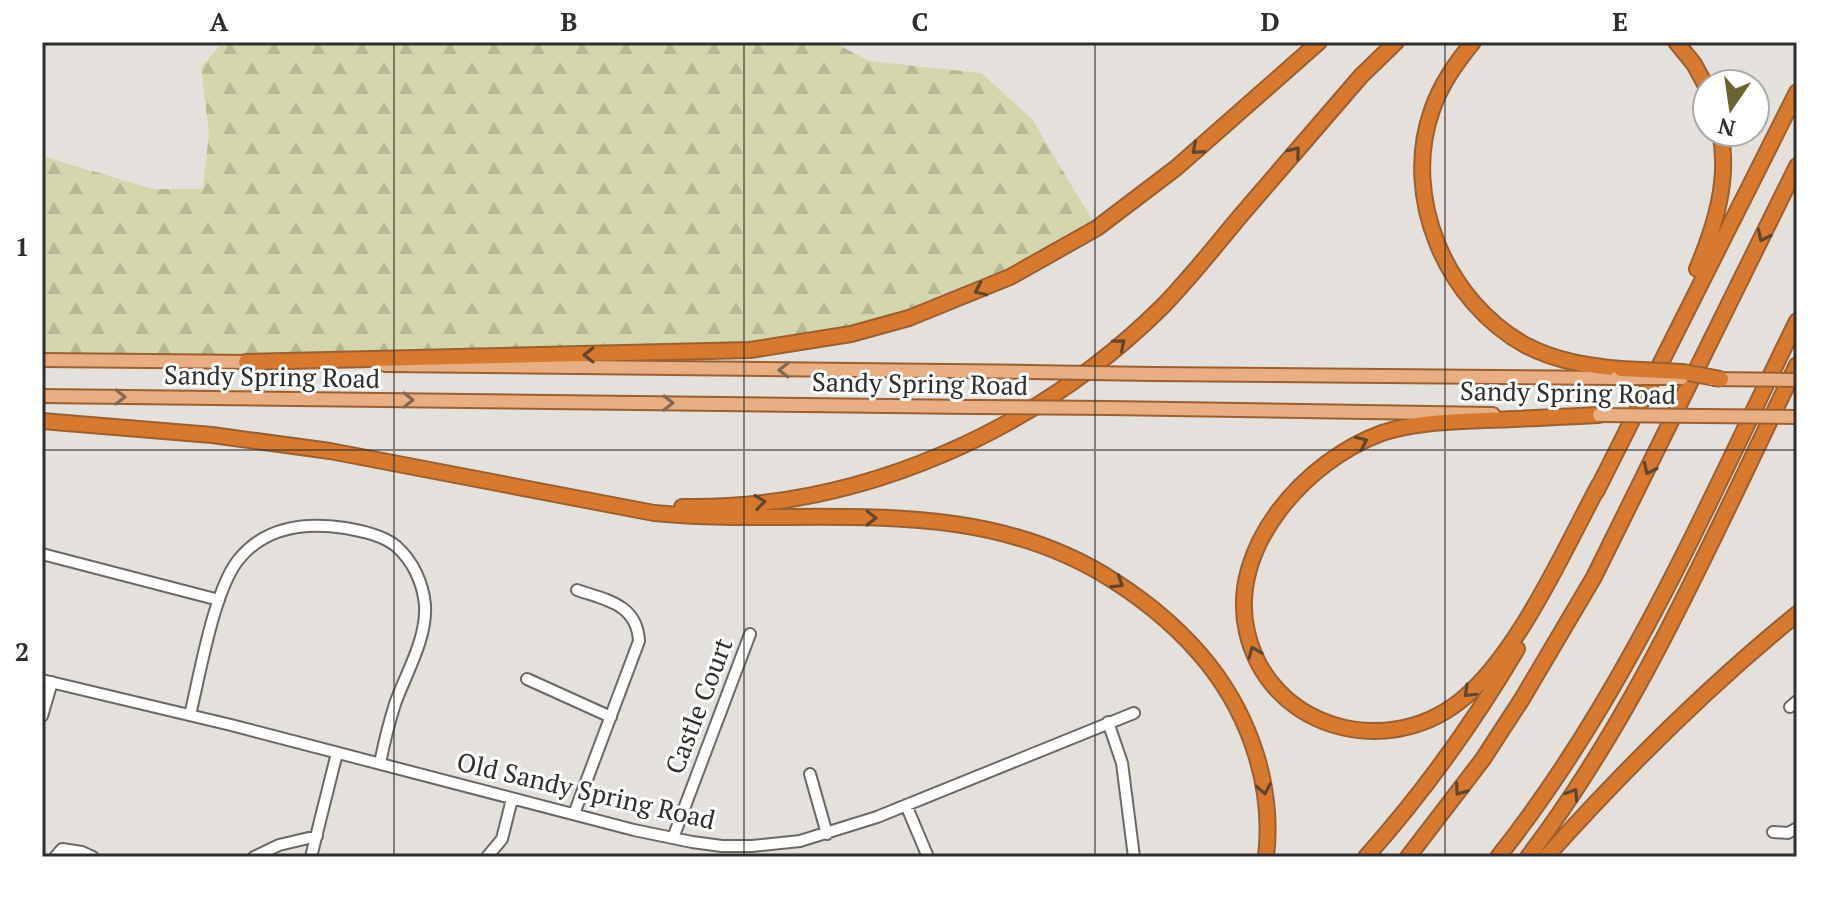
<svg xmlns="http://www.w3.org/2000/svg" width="1839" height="899" font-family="'PT Serif',serif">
	<defs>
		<pattern id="forest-firs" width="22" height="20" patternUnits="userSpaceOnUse" patternTransform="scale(2)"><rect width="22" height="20" fill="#d4d6ad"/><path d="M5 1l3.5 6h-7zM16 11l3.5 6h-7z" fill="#b6b895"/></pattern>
	</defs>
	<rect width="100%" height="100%" fill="#e4e1dc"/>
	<!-- forest -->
	<path fill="url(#forest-firs)" d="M 223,42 L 832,42 L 870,61 L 981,73 L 1032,119 L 1097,228 L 909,318 L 750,350 L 42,360 L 42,156 L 153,189 L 203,189 L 209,133 L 201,67 Z"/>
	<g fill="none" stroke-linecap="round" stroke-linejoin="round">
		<defs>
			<path id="minor" d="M 42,554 L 219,600
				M 527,679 L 611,717
				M 42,680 L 231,725 L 634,830 L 692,842 L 722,846 L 752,846 L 800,841 L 877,817 L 1134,713
				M 1790,707 L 1797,701
				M 190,715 C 200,674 214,589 239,559 C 266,526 306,522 345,528 C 362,531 382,535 396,546 C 413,561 423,583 425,605 C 427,639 406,673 395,704 C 389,723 384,743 380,763
				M 42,716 L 52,682
				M 1108,722 L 1122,763 L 1134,857
				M 810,774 L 827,834
				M 906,805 L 928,857
				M 574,814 L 639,641 C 637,604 606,600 577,590
				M 1773,832 L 1788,833 L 1797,828
				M 673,838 L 750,634
				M 55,857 L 62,849 L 82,852 L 93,857
				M 254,857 L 279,845 L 317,836
				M 311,857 L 337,753
				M 487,857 L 502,839 L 512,799"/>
			<path id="major" d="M 42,360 L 255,362
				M 385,365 L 1030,372
				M 1152,374 L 1616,378
				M 42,396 L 972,407
				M 1108,408 L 1493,414"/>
			<path id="highway" d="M 1473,42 C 1456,63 1441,84 1432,110 C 1401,197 1446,302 1527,346 C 1556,361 1588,366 1621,369
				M 1676,42 L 1694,64 L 1707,88
				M 1697,269 C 1715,226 1730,179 1720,132
				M 246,362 L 750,350 L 851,334 L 909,318 L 1010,277 L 1097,228 L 1176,168 L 1319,42
				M 1599,415 C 1560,417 1522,419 1483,420 C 1449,422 1415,422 1382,433 C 1307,460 1227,547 1247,632 C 1269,728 1384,760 1459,702 C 1517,657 1564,550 1599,485
				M 42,421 L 212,435 L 330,451 L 654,513 C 812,528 972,489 1114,581 C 1150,604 1182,631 1209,665 C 1251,719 1274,788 1266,857
				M 1596,492 L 1797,92
				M 682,507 C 861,510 1037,431 1163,306 C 1191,277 1216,245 1242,214 C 1282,168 1321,122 1361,76 L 1396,42
				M 1366,857 C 1422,794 1474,722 1517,649
				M 1408,857 L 1483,759 L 1522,699 L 1594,577 L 1797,166
				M 1498,857 C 1626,696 1707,504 1797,321
				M 1528,857 C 1642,707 1714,533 1797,365
				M 1546,857 C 1624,770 1706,688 1797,614"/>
		</defs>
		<!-- minor casing -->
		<use href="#minor" stroke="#6c6864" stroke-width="14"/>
		<!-- major casing -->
		<use href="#major" stroke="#9c5f2f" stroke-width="16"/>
		<!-- highway casing -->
		<use href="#highway" stroke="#9c5f2f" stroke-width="18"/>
		<!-- minor -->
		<use href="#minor" stroke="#fff" stroke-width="10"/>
		<!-- major -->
		<use href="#major" stroke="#e7af83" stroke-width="12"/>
		<!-- highway -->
		<use href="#highway" stroke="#d77a30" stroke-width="14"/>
		<defs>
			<path id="major-bridge" d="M 1030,372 L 1152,374
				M 1616,378 L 1682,378
				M 1712,379 L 1797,380
				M 972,407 L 1108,408
				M 1599,415 L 1797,417"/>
			<path id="highway-bridge" d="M 1621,369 L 1683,372 L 1721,379"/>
		</defs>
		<!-- major-bridge casing -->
		<use href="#major-bridge" stroke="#9c5f2f" stroke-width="16" stroke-linecap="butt"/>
		<!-- highway-bridge casing -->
		<use href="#highway-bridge" stroke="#9c5f2f" stroke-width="18" stroke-linecap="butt"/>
		<!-- major-bridge -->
		<use href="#major-bridge" stroke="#e7af83" stroke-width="12"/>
		<!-- highway-bridge -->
		<use href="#highway-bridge" stroke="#d77a30" stroke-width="14"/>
	</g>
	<!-- one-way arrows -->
	<defs><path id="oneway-chevron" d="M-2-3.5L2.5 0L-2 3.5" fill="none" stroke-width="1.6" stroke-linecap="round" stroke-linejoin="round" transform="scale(2)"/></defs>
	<g stroke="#61452d">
		<use href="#oneway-chevron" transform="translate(1197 149) rotate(139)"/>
		<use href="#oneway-chevron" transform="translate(1295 152) rotate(-50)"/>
		<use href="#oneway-chevron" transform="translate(1763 236) rotate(116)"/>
		<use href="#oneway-chevron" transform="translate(980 290) rotate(156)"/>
		<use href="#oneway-chevron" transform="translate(1120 344) rotate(-40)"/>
		<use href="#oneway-chevron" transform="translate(589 355) rotate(179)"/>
		<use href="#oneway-chevron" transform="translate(1362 442) rotate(-25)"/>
		<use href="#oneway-chevron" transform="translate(1649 469) rotate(116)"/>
		<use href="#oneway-chevron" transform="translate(760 502) rotate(-7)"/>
		<use href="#oneway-chevron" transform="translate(871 518)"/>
		<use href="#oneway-chevron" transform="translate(1118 583) rotate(33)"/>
		<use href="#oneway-chevron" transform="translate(1254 652) rotate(-112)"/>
		<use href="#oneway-chevron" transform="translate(1469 692) rotate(136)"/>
		<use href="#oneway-chevron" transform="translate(1264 789) rotate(80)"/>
		<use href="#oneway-chevron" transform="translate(1460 790) rotate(126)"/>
		<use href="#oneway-chevron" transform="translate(1573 794) rotate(-57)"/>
	</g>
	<g stroke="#826853">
		<use href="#oneway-chevron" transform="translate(784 370) rotate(-179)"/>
		<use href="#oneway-chevron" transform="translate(120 397) rotate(1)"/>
		<use href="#oneway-chevron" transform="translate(408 400) rotate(1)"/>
		<use href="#oneway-chevron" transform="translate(668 403) rotate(1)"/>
	</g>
	<!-- grid -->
	<path fill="none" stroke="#2f2e2c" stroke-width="2" stroke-opacity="0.55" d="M 394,42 L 394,857M 744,42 L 744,857M 1095,42 L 1095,857M 1445,42 L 1445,857M 42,450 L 1797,450"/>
	<g text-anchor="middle" stroke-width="6" stroke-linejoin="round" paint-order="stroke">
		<!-- street labels -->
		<g font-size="26" fill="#2f2e2c" stroke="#fff">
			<text transform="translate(272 377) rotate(1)" y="9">Sandy Spring Road</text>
			<text transform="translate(920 384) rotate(1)" y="9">Sandy Spring Road</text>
			<text transform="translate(1568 393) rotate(1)" y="9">Sandy Spring Road</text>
			<text transform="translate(699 706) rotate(-69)" y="9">Castle Court</text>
			<text transform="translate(586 791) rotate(13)" y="9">Old Sandy Spring Road</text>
		</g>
	</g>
	<!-- border -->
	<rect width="1839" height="899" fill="none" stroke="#ffffff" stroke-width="88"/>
	<!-- north arrow -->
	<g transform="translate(1731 108) rotate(193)"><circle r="38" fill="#ffffff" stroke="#acabab" stroke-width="2"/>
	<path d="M0-6L14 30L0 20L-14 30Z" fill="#6b6330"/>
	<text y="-12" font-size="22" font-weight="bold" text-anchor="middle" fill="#2f2e2c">N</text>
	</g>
	<rect x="44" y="44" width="1751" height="811" fill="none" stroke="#2f2e2c" stroke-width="3"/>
	<g font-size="26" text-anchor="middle" font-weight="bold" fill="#2f2e2c">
		<text x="219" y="31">A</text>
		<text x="569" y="31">B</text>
		<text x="920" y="31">C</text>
		<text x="1270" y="31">D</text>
		<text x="1620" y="31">E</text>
		<text x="22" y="256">1</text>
		<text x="22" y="661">2</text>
	</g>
</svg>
